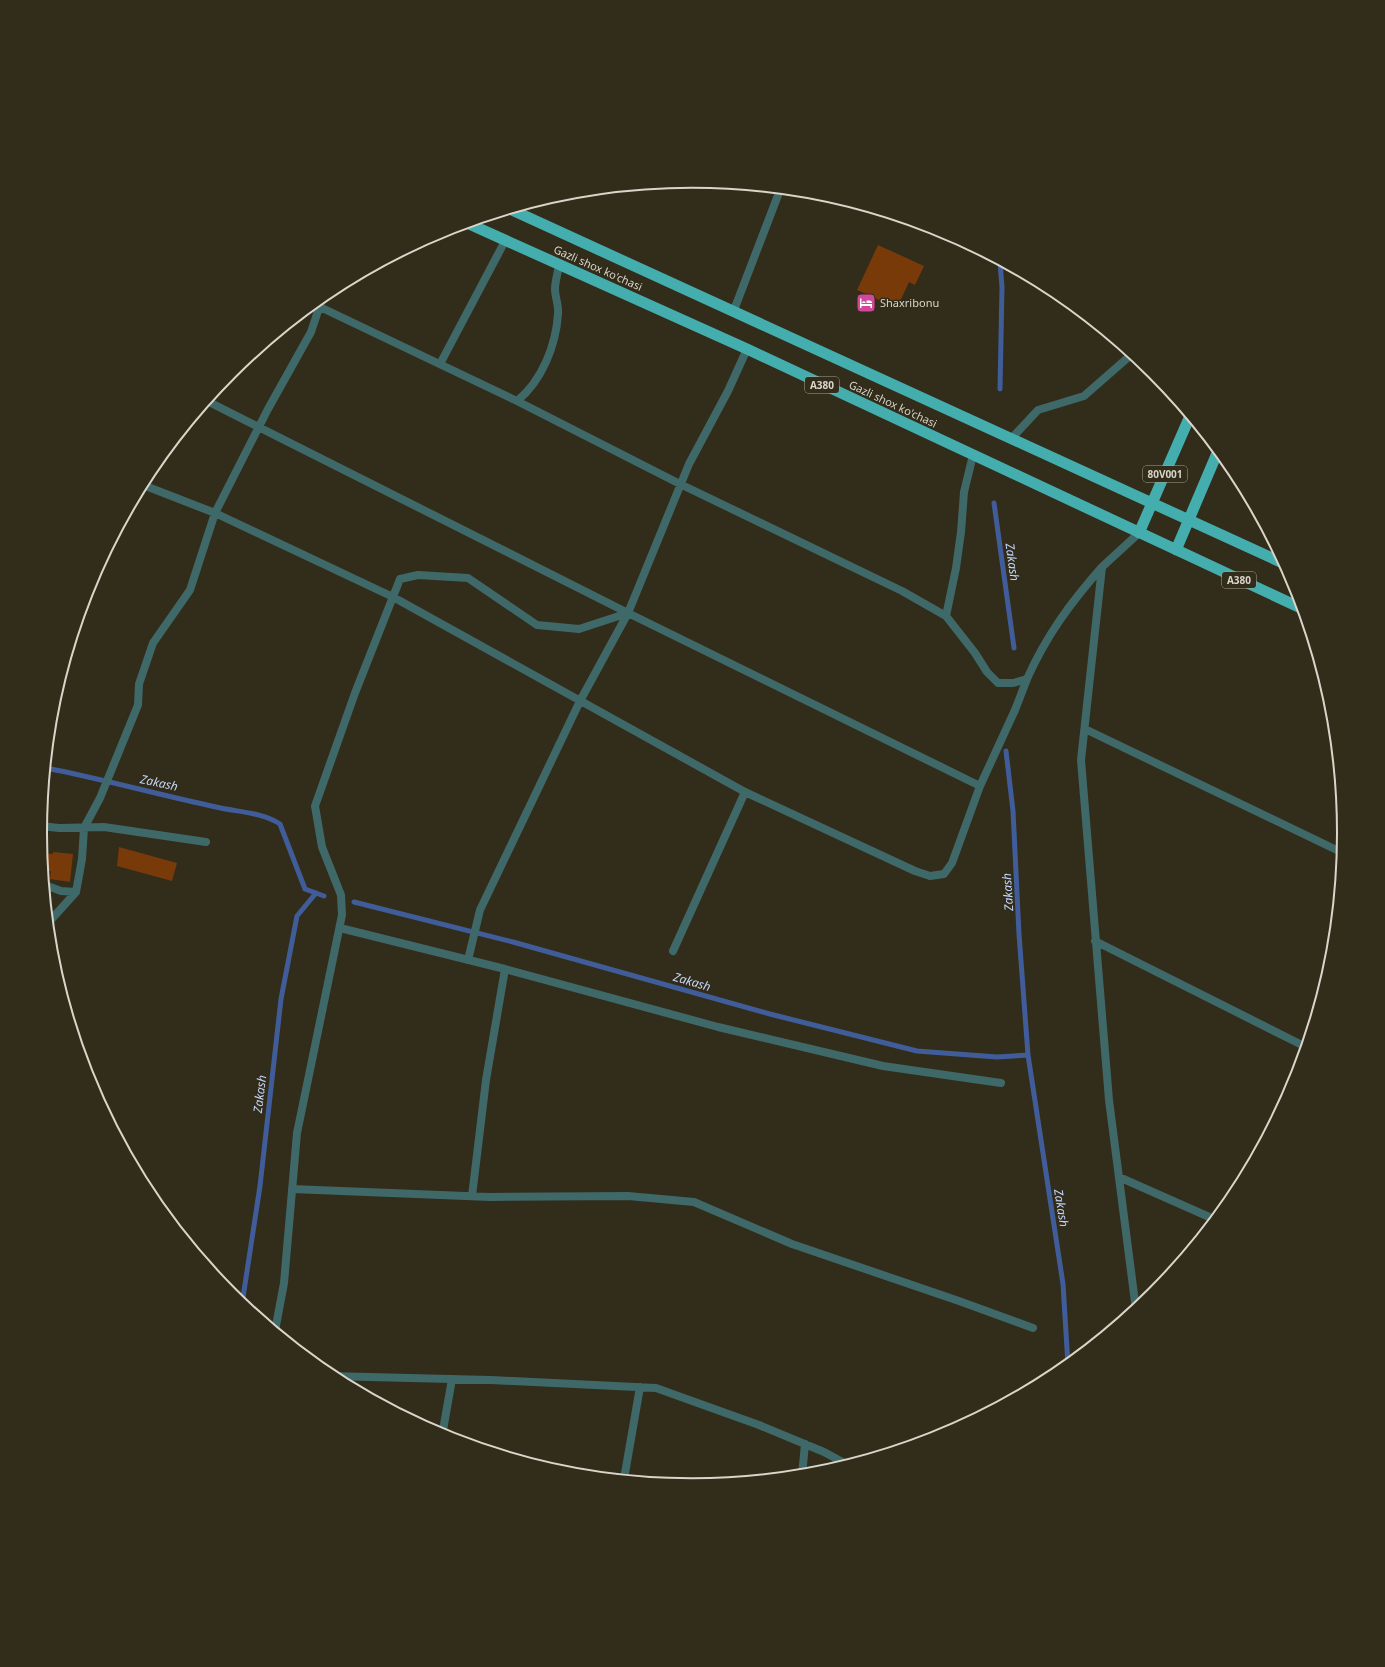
<svg xmlns="http://www.w3.org/2000/svg" width="1385" height="1667" font-family="'Noto Sans',sans-serif">
	<rect width="100%" height="100%" fill="#322c1a"/>
	<g fill="none" stroke-linecap="round" stroke-linejoin="round">
		<!-- stream -->
		<path stroke="#405d9a" stroke-width="5" d="M 1000,389 L 1002,287 L 1000,262
			M 994,503 L 1014,648
			M 1006,751 L 1013,811 L 1019,934 L 1028,1055 L 1063,1284 L 1068,1365
			M 46,768 C 103,779 159,795 216,807 C 237,812 262,812 280,824 L 305,889 L 324,896
			M 354,902 L 513,942 L 770,1014 L 917,1051 L 997,1057 L 1028,1055
			M 242,1304 L 260,1186 L 281,999 L 297,916 L 316,893"/>
	</g>
	<!-- building -->
	<path fill="#793a09" d="M 878,245 L 924,266 L 915,285 L 909,282 L 897,308 L 857,290 Z
		M 119,847 L 177,863 L 172,881 L 117,866 Z
		M 53,852 L 73,854 L 70,882 L 50,879 L 51,871 L 44,871 L 42,853 L 53,854 Z"/>
	<g fill="none" stroke-linecap="round" stroke-linejoin="round">
		<!-- service -->
		<path stroke="#3f6868" stroke-width="8" d="M 320,307 L 517,401 L 680,484 L 902,591 L 946,616 L 975,653 L 987,672 L 998,683 L 1013,683 L 1027,679 C 1046,636 1071,602 1102,567
			M 734,310 L 780,190
			M 440,364 L 505,241
			M 207,401 L 628,613 L 980,786
			M 517,401 C 542,381 556,345 558,314 C 559,306 555,297 555,289 C 555,281 558,273 559,265
			M 1011,439 L 1038,410 L 1084,396 L 1132,354
			M 143,485 L 215,513 L 393,597 L 745,792
			M 946,616 L 956,568 L 961,532 L 964,492 L 973,455
			M 1085,729 L 1343,853
			M 41,826 L 59,828 L 104,827 L 206,842
			M 45,885 L 61,891 L 76,892
			M 49,922 L 76,892 L 82,859 L 84,828 L 100,798 L 138,705 L 139,684 L 153,643 L 190,590 L 215,513 L 268,409 L 311,332 L 323,296
			M 340,928 L 505,969 L 718,1027 L 883,1066 L 1001,1083
			M 1095,941 L 1306,1047
			M 673,951 L 745,792 L 915,871 L 930,876 L 944,874 L 952,863 L 980,786 L 1015,710 L 1027,679
			M 468,960 L 480,910 L 580,701 L 628,613
			M 1119,1177 L 1216,1220
			M 292,1189 L 490,1197 L 628,1196 L 694,1202 L 792,1244 L 959,1301 L 1033,1328
			M 472,1196 L 486,1080 L 505,969
			M 1136,1310 L 1109,1100 L 1081,760 L 1102,567 L 1139,533
			M 275,1331 L 284,1283 L 297,1133 L 342,915 L 341,895 L 322,847 L 315,806 L 355,693 L 400,579 L 418,575 L 468,578 L 537,625 L 579,629 L 628,613 L 689,464 L 728,391 L 747,349
			M 329,1376 L 491,1380 L 656,1388 L 759,1425 L 824,1452 L 848,1465
			M 442,1436 L 452,1379
			M 802,1475 L 805,1444
			M 624,1479 L 640,1387"/>
		<!-- trunk -->
		<path stroke="#44aeae" stroke-width="11" d="M 512,210 L 1285,564
			M 467,223 L 747,349 L 1303,609
			M 1139,533 L 1190,416
			M 1176,550 L 1218,451"/>
	</g>
	<!-- icons -->
	<defs>
		<symbol id="hotel-square" viewBox="-11 -11 22 22"><rect x="-9" y="-9" width="18" height="18" rx="4" fill="#d1479c" stroke="#322c1a"/><path d="M-6-4.5h1.5V1H6V5H4.5V3h-9V5H-6ZM-4 0a1.8 1.8 0 1 1 3.6 0ZM.5 0V-2.5h3Q6-2.5 6 0Z" fill="#fff"/></symbol>
	</defs>
	<g fill-rule="evenodd">
		<use href="#hotel-square" x="855" y="292" width="22" height="22"/>
	</g>
	<g text-anchor="middle" stroke-width="3" stroke-linejoin="round" paint-order="stroke">
		<!-- shield labels -->
		<g fill="#322c1a" stroke="#a7a295" stroke-width="1">
			<rect x="805" y="377" width="34" height="16" rx="3"/>
			<rect x="1143" y="466" width="44" height="16" rx="3"/>
			<rect x="1222" y="572" width="34" height="16" rx="3"/>
		</g>
		<g font-size="10" font-weight="bold" fill="#d9d5ca">
			<text x="822" y="389">A380</text>
			<text x="1165" y="478">80V001</text>
			<text x="1239" y="584">A380</text>
		</g>
		<!-- street labels -->
		<g font-size="11" fill="#d9d5ca" stroke="#322c1a">
			<text transform="translate(598 268) rotate(24)" y="4">Gazli shox ko'chasi</text>
			<text transform="translate(893 404) rotate(25)" y="4">Gazli shox ko'chasi</text>
		</g>
		<!-- poi labels -->
		<g font-size="11" fill="#d9d5ca" stroke="#322c1a" text-anchor="start">
			<text x="880" y="307">Shaxribonu</text>
		</g>
		<!-- water labels -->
		<g font-size="12" font-style="italic" fill="#c3d6fa" stroke="#322c1a">
			<text transform="translate(1012 562) rotate(82)" y="4">Zakash</text>
			<text transform="translate(159 783) rotate(12)" y="4">Zakash</text>
			<text transform="translate(1008 892) rotate(-94)" y="4">Zakash</text>
			<text transform="translate(692 982) rotate(16)" y="4">Zakash</text>
			<text transform="translate(260 1094) rotate(-83)" y="4">Zakash</text>
			<text transform="translate(1061 1208) rotate(81)" y="4">Zakash</text>
		</g>
	</g>
	<!-- crop -->
	<path d="M0 0H1385V1667H0ZM47 833a645 645 0 1 1 1290 0a645 645 0 1 1-1290 0Z" fill="#322c1a" fill-rule="evenodd"/>
	<path fill="none" stroke="#d9d5ca" stroke-width="2" d="M47 833a645 645 0 1 1 1290 0a645 645 0 1 1-1290 0Z"/>
</svg>
